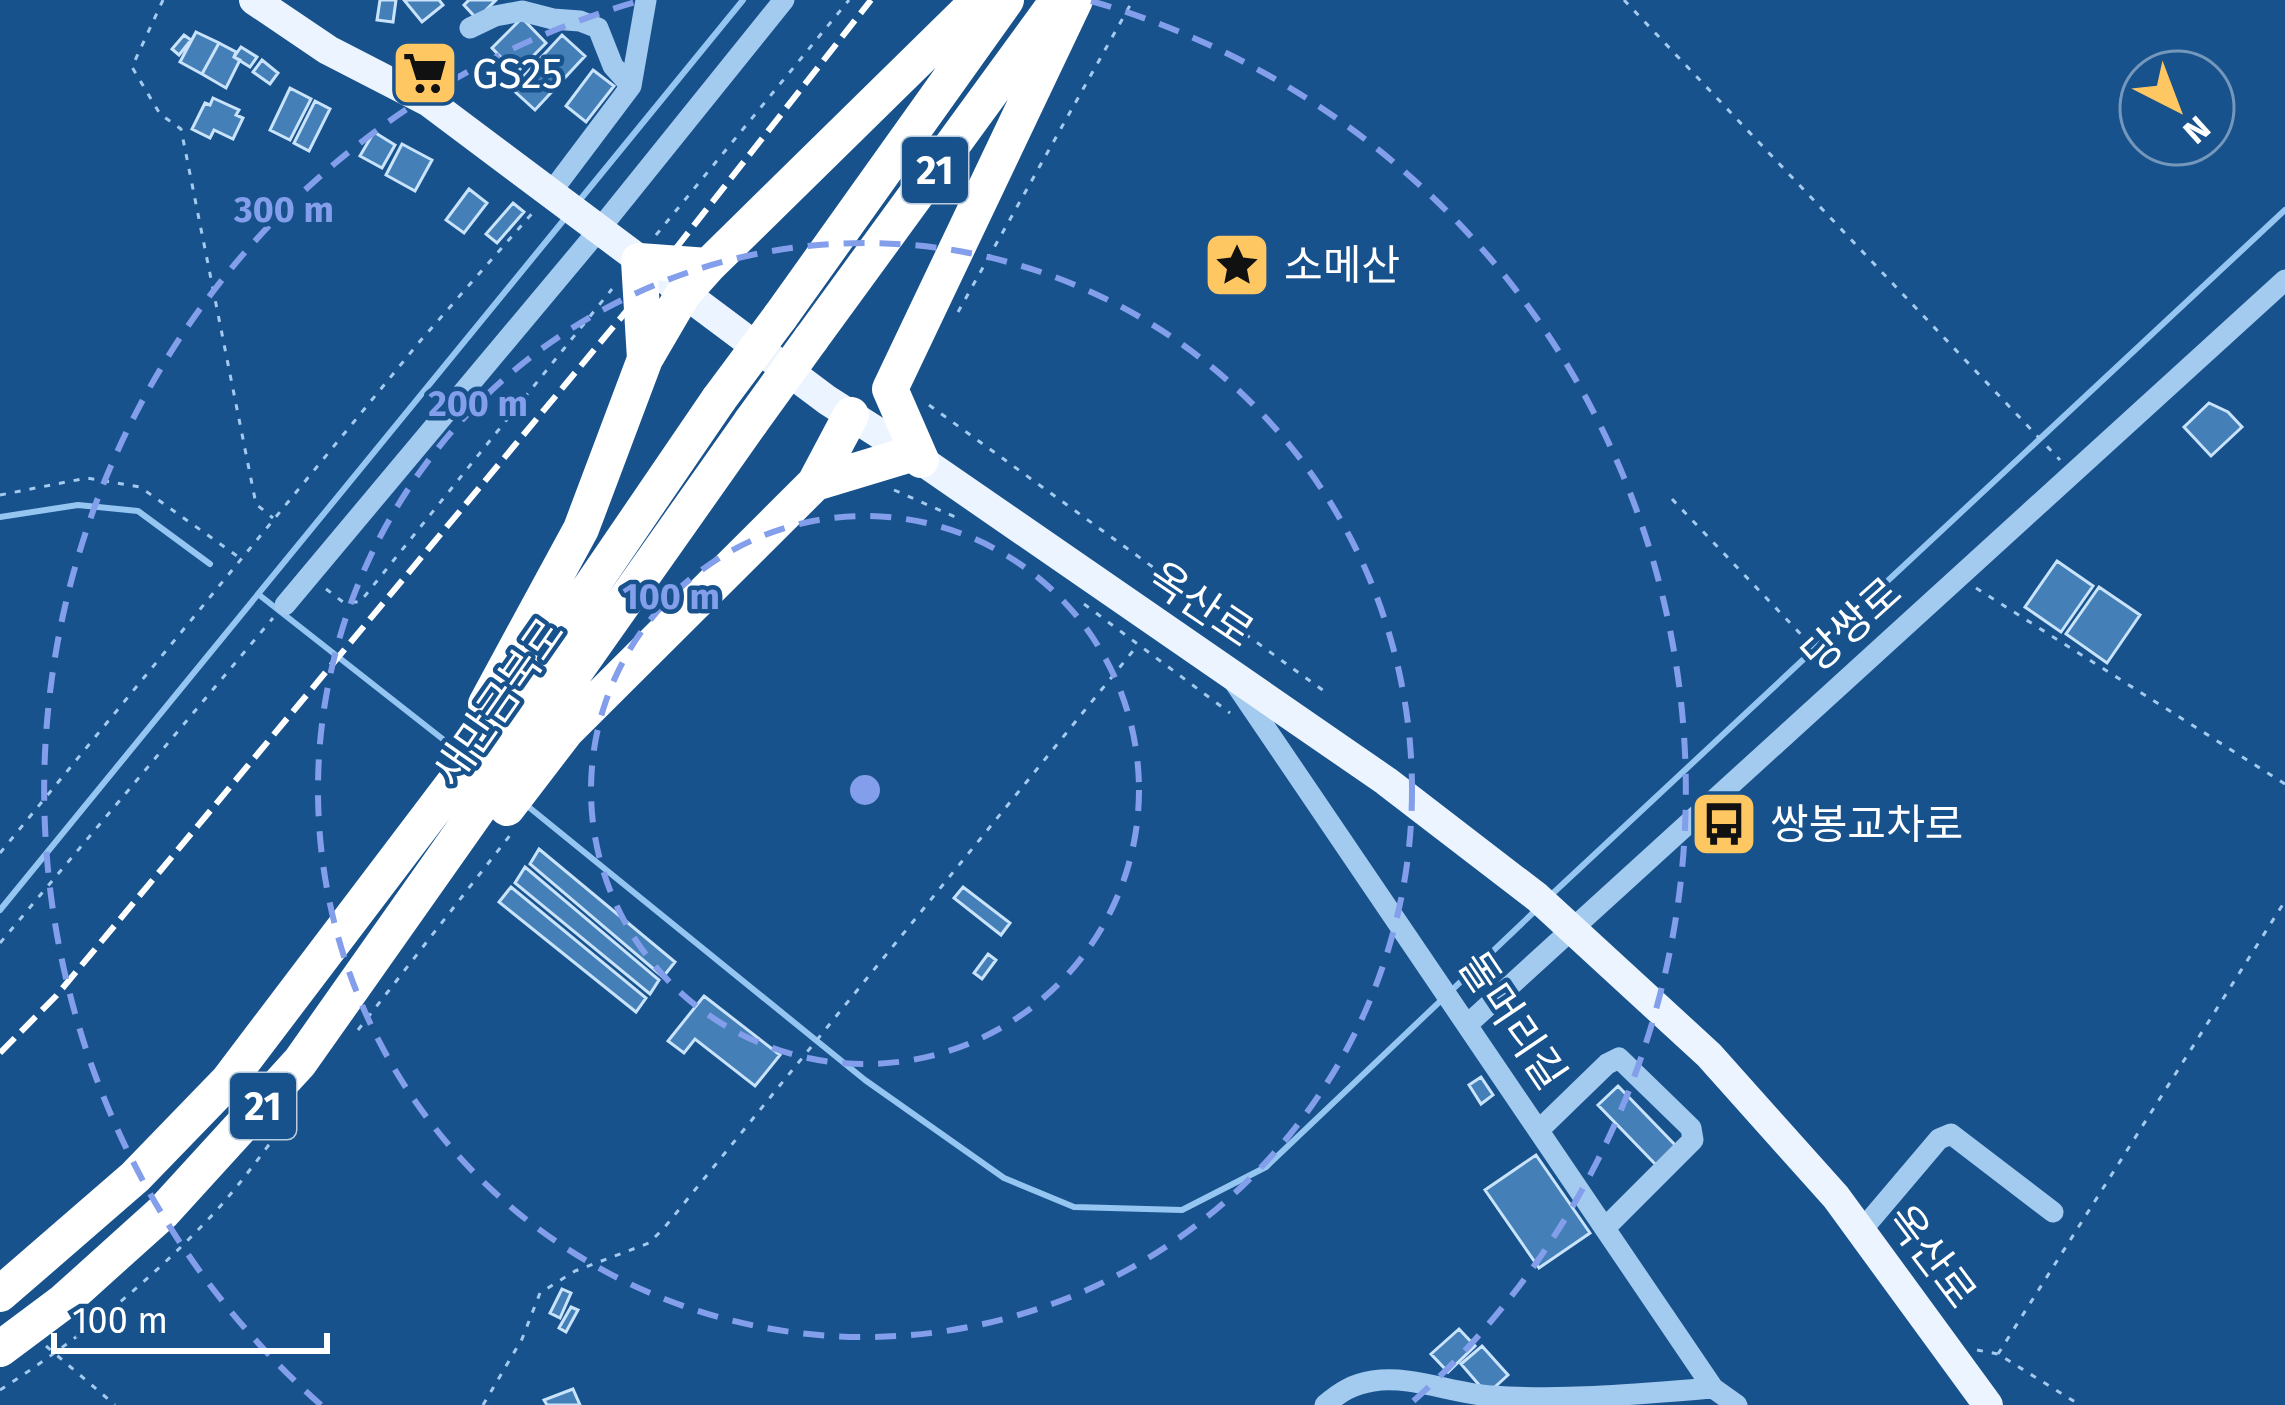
<svg xmlns="http://www.w3.org/2000/svg" width="2285" height="1405" font-family="'Fira Sans','Noto Sans KR',sans-serif">
	<rect width="100%" height="100%" fill="#18528d"/>
	<g fill="none" stroke-linecap="round" stroke-linejoin="round">
		<!-- stream -->
		<path stroke="#95c6f1" stroke-width="6" d="M 579,201 L 743,0
			M 0,517 L 78,505 L 138,511 L 210,564
			M 258,594 L 463,755
			M 525,804 L 865,1080 L 1004,1178 L 1074,1207 L 1182,1210 L 1266,1167 L 1536,910
			M 1550,896 L 2285,210
			M 0,910 L 567,216"/>
	</g>
	<!-- building -->
	<path fill="#447fb7" stroke="#c9e3fb" stroke-width="3" d="M 380,0 L 396,0 L 393,22 L 377,20 Z
		M 404,0 L 439,0 L 443,5 L 422,22 Z
		M 469,0 L 496,0 L 477,19 L 464,5 Z
		M 522,18 L 546,43 L 516,73 L 492,48 Z
		M 196,32 L 219,43 L 202,74 L 180,62 Z
		M 184,35 L 191,40 L 179,55 L 172,49 Z
		M 562,35 L 585,56 L 535,110 L 512,89 Z
		M 219,43 L 236,52 L 234,57 L 240,60 L 226,88 L 202,74 Z
		M 241,47 L 257,57 L 250,67 L 234,57 Z
		M 262,60 L 278,73 L 270,84 L 253,72 Z
		M 593,70 L 614,86 L 586,122 L 566,106 Z
		M 290,88 L 311,99 L 290,140 L 270,130 Z
		M 213,98 L 239,110 L 236,115 L 243,118 L 233,139 L 214,130 L 210,138 L 192,129 L 205,103 L 210,105 Z
		M 315,101 L 330,109 L 309,151 L 294,143 Z
		M 374,132 L 395,145 L 382,168 L 360,156 Z
		M 402,144 L 432,160 L 415,191 L 386,175 Z
		M 469,189 L 487,203 L 464,233 L 446,220 Z
		M 513,203 L 524,212 L 497,243 L 486,234 Z
		M 2209,403 L 2228,412 L 2242,427 L 2211,456 L 2184,427 Z
		M 2057,561 L 2093,586 L 2061,632 L 2025,607 Z
		M 2099,587 L 2140,615 L 2107,663 L 2066,634 Z
		M 539,849 L 675,962 L 663,977 L 530,864 Z
		M 525,867 L 659,980 L 650,994 L 515,883 Z
		M 511,887 L 646,998 L 636,1012 L 499,902 Z
		M 963,887 L 1010,923 L 1001,935 L 954,898 Z
		M 988,954 L 996,960 L 982,979 L 974,973 Z
		M 704,996 L 780,1055 L 755,1086 L 695,1039 L 684,1053 L 668,1041 Z
		M 1481,1077 L 1493,1095 L 1481,1104 L 1469,1085 Z
		M 1618,1086 L 1678,1148 L 1658,1167 L 1598,1105 Z
		M 1536,1155 L 1590,1233 L 1539,1268 L 1485,1190 Z
		M 562,1289 L 571,1293 L 560,1318 L 550,1313 Z
		M 571,1307 L 578,1310 L 566,1332 L 559,1328 Z
		M 1459,1329 L 1475,1346 L 1448,1372 L 1431,1354 Z
		M 1482,1346 L 1508,1375 L 1487,1394 L 1461,1364 Z
		M 573,1389 L 580,1405 L 547,1405 L 544,1400 Z"/>
	<g fill="none" stroke-linecap="round" stroke-linejoin="round">
		<!-- path -->
		<path stroke="#a3caef" stroke-width="3" stroke-dasharray="6 9" stroke-linecap="butt" d="M 163,0 L 132,67 L 160,114 L 181,129 L 256,504 L 273,518
			M 1624,0 L 2060,460
			M 656,235 L 849,0
			M 958,312 L 1133,0
			M 929,405 L 1328,694
			M 894,490 L 962,520
			M 0,495 L 87,478 L 140,487 L 240,558
			M 1672,499 L 1832,667
			M 1976,588 L 2285,784
			M 326,589 L 343,602 L 360,602 L 612,289
			M 1084,604 L 1230,713
			M 0,853 L 421,340 L 535,210
			M 0,943 L 273,618
			M 358,1030 L 511,834
			M 46,1346 L 115,1405
			M 1977,1350 L 1998,1354 L 2080,1405
			M 1998,1354 L 2285,901
			M 0,1390 C 78,1340 152,1280 216,1211 C 245,1179 270,1142 297,1108
			M 483,1405 L 522,1339 L 540,1293 L 575,1271 L 649,1243 L 664,1228 L 1137,646"/>
		<!-- minor -->
		<path stroke="#a3caef" stroke-width="21" d="M 470,28 L 495,16 L 522,11 L 553,19 L 580,21 L 598,28 L 613,66 L 631,86
			M 552,191 L 631,86 L 646,0
			M 285,605 L 598,231 L 784,0
			M 1235,683 L 1713,1388 L 1737,1405
			M 1468,1024 L 2285,280
			M 1540,1129 L 1607,1064 L 1619,1058 L 1691,1128 L 1693,1140 L 1606,1227
			M 1861,1231 L 1939,1139 L 1951,1134 L 2053,1212
			M 1325,1405 C 1340,1392 1353,1384 1373,1381 C 1412,1375 1453,1394 1492,1396 C 1566,1401 1639,1394 1713,1388"/>
		<!-- major -->
		<path stroke="#ebf4ff" stroke-width="30" d="M 254,0 L 328,50 L 429,102 L 827,400 L 921,460 L 1386,781 L 1537,897 L 1709,1055 L 1836,1197 L 1988,1405"/>
		<!-- highway -->
		<path stroke="#fff" stroke-width="36" d="M 780,317 L 1006,0
			M 811,339 L 1053,7
			M 645,359 L 683,294 L 708,266 L 979,0
			M 921,460 L 890,389 L 1075,0
			M 815,483 L 851,415
			M 486,704 L 581,529 L 645,359 L 639,261 L 708,266
			M 507,808 L 566,731 L 815,483 L 911,454
			M 0,1294 L 135,1177 L 228,1081 L 485,742 L 719,399
			M 0,1349 L 63,1302 L 163,1212 L 300,1062 L 751,422"/>
		<!-- rail -->
		<path stroke="#fff" stroke-width="6" stroke-dasharray="21 9" stroke-linecap="butt" d="M 0,1053 L 56,996 L 629,308 L 871,0"/>
		<!-- highway-bridge -->
		<path stroke="#fff" stroke-width="36" d="M 719,399 L 780,317
			M 751,422 L 811,339"/>
	</g>
	<!-- distance rings -->
	<g fill="none" stroke="#839eea" stroke-width="6" stroke-dasharray="21 15">
		<circle cx="865" cy="790" r="274"/>
		<circle cx="865" cy="790" r="547"/>
		<path d="M321 1405A821 821 0 0 1 639 1M1091 1A821 821 0 0 1 1409 1405"/>
	</g>
	<!-- icons -->
	<defs>
		<symbol id="supermarket-square" viewBox="-11 -11 22 22"><rect x="-9" y="-9" width="18" height="18" rx="4" fill="#ffc761" stroke="#18528d"/><path d="M-6-5.5h2.5l.6 2H6L4.5 2H-2.5L-4.4-4H-6ZM-1.5 3.2a1.3 1.3 0 1 0 .1 0ZM3 3.2a1.3 1.3 0 1 0 .1 0Z" fill="#111"/></symbol>
		<symbol id="sight-square" viewBox="-11 -11 22 22"><rect x="-9" y="-9" width="18" height="18" rx="4" fill="#ffc761" stroke="#18528d"/><path d="M0-6L1.8-2.2L6-1.7L2.9 1.2L3.7 5.4L0 3.3L-3.7 5.4L-2.9 1.2L-6-1.7L-1.8-2.2Z" fill="#111"/></symbol>
		<symbol id="bus-square" viewBox="-11 -11 22 22"><rect x="-9" y="-9" width="18" height="18" rx="4" fill="#ffc761" stroke="#18528d"/><path d="M-5-6H5V4H4V6H2V4H-2V6H-4V4H-5ZM-3.5-4V0h7V-4ZM-3.5 1.2v1.5H-2V1.2ZM2 1.2v1.5H3.5V1.2Z" fill="#111"/></symbol>
	</defs>
	<g fill-rule="evenodd">
		<use href="#supermarket-square" x="387" y="35" width="76" height="76"/>
		<use href="#sight-square" x="1199" y="227" width="76" height="76"/>
		<use href="#bus-square" x="1686" y="786" width="76" height="76"/>
	</g>
	<g text-anchor="middle" stroke-width="9" stroke-linejoin="round" paint-order="stroke">
		<!-- shield labels -->
		<g fill="#18528d" stroke="#bacbdd" stroke-width="3">
			<rect x="902" y="137" width="66" height="66" rx="9"/>
			<rect x="230" y="1073" width="66" height="66" rx="9"/>
		</g>
		<g font-size="39" font-weight="bold" fill="#fff">
			<text x="935" y="184">21</text>
			<text x="263" y="1120">21</text>
		</g>
		<!-- poi labels -->
		<g font-size="42" fill="#fff" stroke="#18528d" text-anchor="start">
			<text x="472" y="88">GS25</text>
			<text x="1284" y="280">소메산</text>
			<text x="1770" y="839">쌍봉교차로</text>
		</g>
		<!-- street labels -->
		<g font-size="42" fill="#fff" stroke="#18528d">
			<text transform="translate(1201 604) rotate(34)" y="15">옥산로</text>
			<text transform="translate(1851 624) rotate(-42)" y="15">당쌍로</text>
			<text transform="translate(498 702) rotate(-55)" y="15">새만금북로</text>
			<text transform="translate(1513 1020) rotate(56)" y="15">돌머리길</text>
			<text transform="translate(1932 1256) rotate(53)" y="15">옥산로</text>
		</g>
	</g>
	<circle cx="865" cy="790" r="18" fill="#839eea" stroke="#18528d" stroke-width="6"/>
	<g font-size="36" text-anchor="middle" font-weight="bold" fill="#839eea" stroke="#18528d" stroke-width="9" stroke-linejoin="round" paint-order="stroke">
		<text x="284" y="222">300 m</text>
		<text x="478" y="416">200 m</text>
		<text x="671" y="609">100 m</text>
	</g>
	<!-- north arrow -->
	<g transform="translate(2177 108) rotate(138)"><circle r="57" fill="#18528d" stroke="#7497bb" stroke-width="3"/>
	<path d="M0-9L21 45L0 30L-21 45Z" fill="#ffc761"/>
	<text y="-18" font-size="33" font-weight="bold" text-anchor="middle" fill="#ffffff">N</text>
	</g>
	<!-- scale -->
	<path d="M54 1333v18h273v-18" fill="none" stroke="#ffffff" stroke-width="6"/>
	<text x="72" y="1333" font-size="36" fill="#ffffff" stroke="#18528d" stroke-width="9" paint-order="stroke">100 m</text>
</svg>
